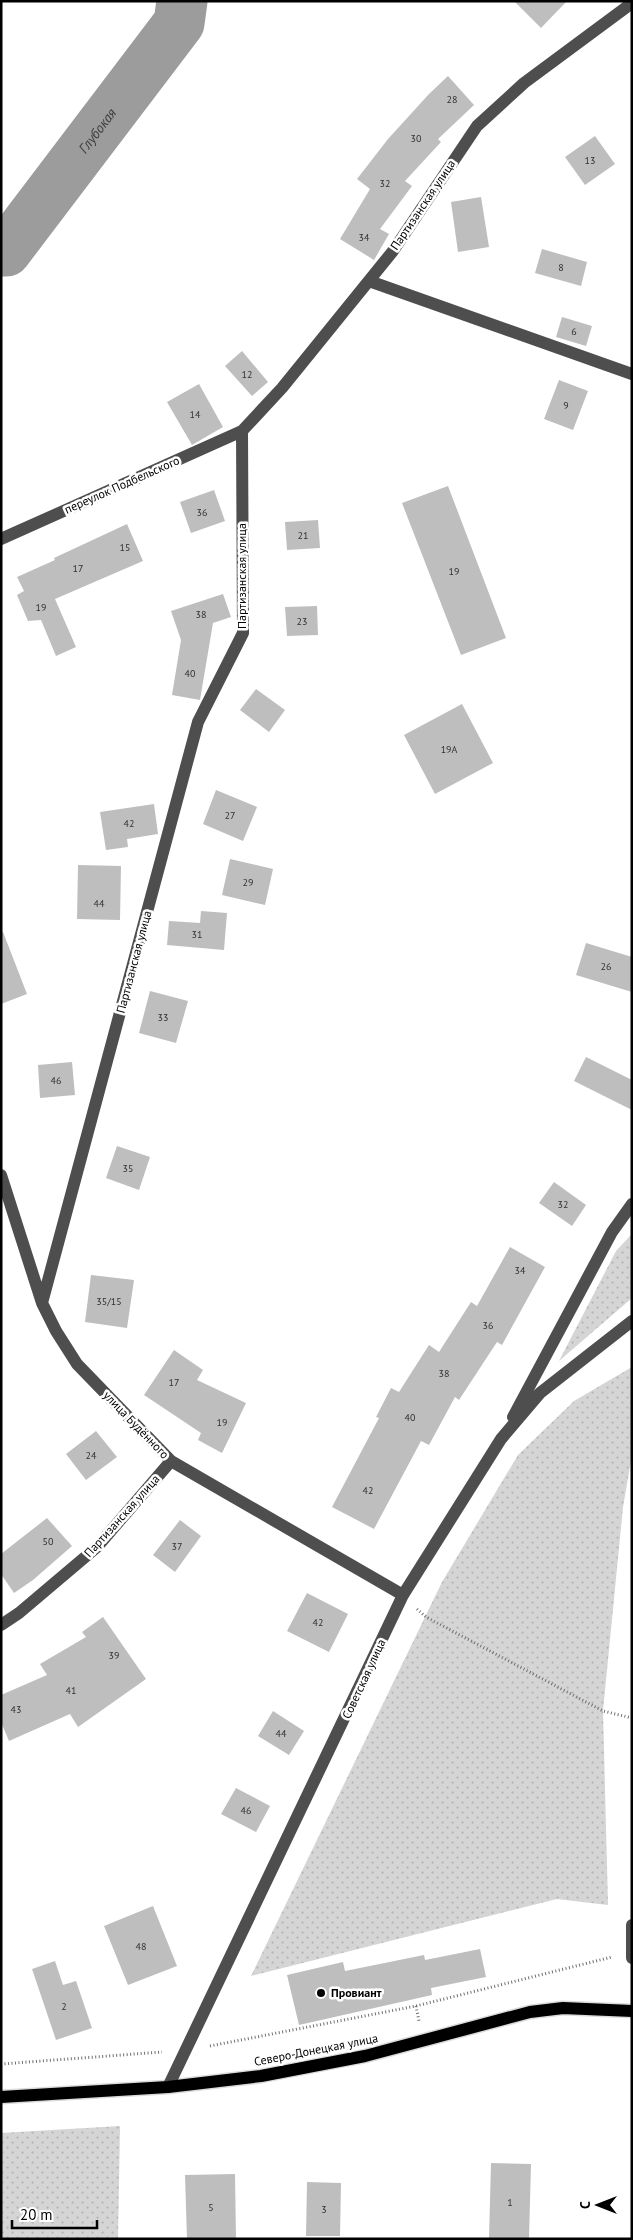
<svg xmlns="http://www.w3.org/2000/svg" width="633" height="2240" font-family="'PT Sans',sans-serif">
	<defs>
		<pattern id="grass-dots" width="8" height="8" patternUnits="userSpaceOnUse" patternTransform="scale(1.25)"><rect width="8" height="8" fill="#d5d5d5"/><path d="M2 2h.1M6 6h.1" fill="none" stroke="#b5b5b5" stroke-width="1.8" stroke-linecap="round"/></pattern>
	</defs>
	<rect width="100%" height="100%" fill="#fff"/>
	<!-- grass -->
	<path fill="url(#grass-dots)" d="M 632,1234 L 632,1298 L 559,1361 L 616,1251 Z
		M 632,1367 L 632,1455 L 623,1507 L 603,1711 L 608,1905 L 557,1899 L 251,1976 L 442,1582 L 518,1455 L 574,1401 Z
		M 120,2126 L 118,2239 L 1,2239 L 1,2133 Z"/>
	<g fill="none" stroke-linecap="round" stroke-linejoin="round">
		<!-- river -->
		<path stroke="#9c9c9c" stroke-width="51" id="s1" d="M 1,251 L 6,251 L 179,23 L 182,1"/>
	</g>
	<!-- building -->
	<path fill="#bebebe" d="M 514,1 L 567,1 L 541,28 Z
		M 448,76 L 474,105 L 438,139 L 441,142 L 405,181 L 412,186 L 380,229 L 389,234 L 374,260 L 340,239 L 370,189 L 357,179 L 388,139 L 429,94 Z
		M 595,136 L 615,164 L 585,185 L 565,157 Z
		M 481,197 L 489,247 L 458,252 L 451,202 Z
		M 542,249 L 587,262 L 581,286 L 535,273 Z
		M 562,317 L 592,326 L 586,346 L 556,337 Z
		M 242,351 L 268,382 L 252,396 L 225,366 Z
		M 559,380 L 588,391 L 573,430 L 544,419 Z
		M 199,384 L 223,427 L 192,445 L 167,402 Z
		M 448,486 L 506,638 L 461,655 L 402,503 Z
		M 214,490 L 225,521 L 191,533 L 180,502 Z
		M 318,520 L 320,548 L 287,550 L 285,522 Z
		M 127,524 L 143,561 L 55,599 L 76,647 L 56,656 L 41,620 L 28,621 L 17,595 L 24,591 L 17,577 L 55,560 L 54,558 Z
		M 223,594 L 231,617 L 213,623 L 200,700 L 172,695 L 181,640 L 171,611 Z
		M 317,606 L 318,635 L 287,636 L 285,607 Z
		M 256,689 L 285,710 L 269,732 L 240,710 Z
		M 462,704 L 493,763 L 435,794 L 404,735 Z
		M 216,790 L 257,807 L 243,841 L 203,824 Z
		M 154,804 L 158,834 L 127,839 L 128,847 L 106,850 L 100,812 Z
		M 230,859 L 273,869 L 265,905 L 222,895 Z
		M 78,865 L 121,866 L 120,920 L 77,919 Z
		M 201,911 L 227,913 L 224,950 L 167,945 L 169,921 L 200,923 Z
		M 1,932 L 3,932 L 27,994 L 1,1004 Z
		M 586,943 L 632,957 L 632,992 L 576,975 Z
		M 150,991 L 188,1001 L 176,1043 L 139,1033 Z
		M 586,1057 L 632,1080 L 632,1110 L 574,1081 Z
		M 72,1062 L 75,1095 L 40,1098 L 38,1065 Z
		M 117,1146 L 150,1157 L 139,1190 L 106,1178 Z
		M 554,1182 L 586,1205 L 572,1226 L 539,1203 Z
		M 510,1247 L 545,1267 L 502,1345 L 497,1342 L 459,1400 L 455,1397 L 429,1445 L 421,1441 L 374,1529 L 332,1507 L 379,1418 L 376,1417 L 391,1388 L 399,1392 L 429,1345 L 439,1352 L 471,1302 L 477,1306 Z
		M 91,1275 L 134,1280 L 127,1328 L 85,1322 Z
		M 174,1350 L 203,1370 L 197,1380 L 246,1403 L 222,1453 L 198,1440 L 201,1433 L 144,1395 Z
		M 96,1431 L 117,1457 L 86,1480 L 66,1454 Z
		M 47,1518 L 72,1546 L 33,1580 L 14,1593 L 1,1574 L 1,1554 Z
		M 180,1520 L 201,1536 L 175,1572 L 153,1555 Z
		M 307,1593 L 348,1614 L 329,1652 L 287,1631 Z
		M 103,1617 L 146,1679 L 78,1727 L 70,1714 L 9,1741 L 1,1722 L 1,1695 L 47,1675 L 40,1664 L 86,1637 L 82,1632 Z
		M 273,1711 L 304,1731 L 289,1755 L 258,1736 Z
		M 236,1788 L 270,1806 L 256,1832 L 221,1814 Z
		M 153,1906 L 177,1966 L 128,1985 L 104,1926 Z
		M 480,1949 L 486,1977 L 431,1988 L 432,1995 L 299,2025 L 287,1975 L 343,1962 L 345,1971 L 424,1955 L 425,1960 Z
		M 55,1961 L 63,1985 L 76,1981 L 92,2028 L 56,2040 L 32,1969 Z
		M 491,2163 L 531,2164 L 529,2239 L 489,2239 Z
		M 235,2174 L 236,2239 L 187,2239 L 185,2175 Z
		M 307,2182 L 341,2183 L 340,2236 L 306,2236 Z"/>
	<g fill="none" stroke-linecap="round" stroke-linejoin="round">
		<defs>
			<path id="major" d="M 1,2097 L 168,2087 L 261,2076 L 365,2056 L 530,2012 L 563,2008 L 632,2011"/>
		</defs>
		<!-- major casing -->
		<use href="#major" stroke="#dbdbdb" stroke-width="15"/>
		<!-- path -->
		<path stroke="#707070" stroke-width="3" stroke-dasharray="1 2.5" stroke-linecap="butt" d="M 417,1609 L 426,1617 L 603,1711 L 632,1718
			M 416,2006 L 419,2021
			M 210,2046 L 416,2006 L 612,1957
			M 1,2064 L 162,2052"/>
		<!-- minor -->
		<path stroke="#4e4e4e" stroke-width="12" d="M 369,281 L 632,374
			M 1,539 L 242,431
			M 1,1175 L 42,1303 L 56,1331 L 77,1364 L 171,1461 L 403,1595
			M 42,1303 L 198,722 L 243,633 L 242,431 L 282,388 L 393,251 L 477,126 L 524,83 L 632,3
			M 513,1417 L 612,1232 L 632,1204
			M 1,1625 L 19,1613 L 97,1547 L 171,1461
			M 632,1925 L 632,1958
			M 168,2087 L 403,1595 L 501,1439 L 540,1393 L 632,1321"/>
		<!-- major -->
		<use href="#major" stroke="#000" stroke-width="12"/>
	</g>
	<!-- markers -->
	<circle fill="#000" stroke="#fff" stroke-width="2" cx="321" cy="1993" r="5"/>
	<g text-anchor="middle" stroke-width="5" stroke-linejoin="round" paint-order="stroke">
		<!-- number labels -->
		<g font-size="10" fill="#303030">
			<text x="452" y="103">28</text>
			<text x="416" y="142">30</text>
			<text x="590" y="164">13</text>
			<text x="385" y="187">32</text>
			<text x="364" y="241">34</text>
			<text x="561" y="271">8</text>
			<text x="574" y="335">6</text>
			<text x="247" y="378">12</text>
			<text x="566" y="409">9</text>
			<text x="195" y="418">14</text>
			<text x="202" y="516">36</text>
			<text x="303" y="539">21</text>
			<text x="125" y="551">15</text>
			<text x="78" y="572">17</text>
			<text x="454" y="575">19</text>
			<text x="41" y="611">19</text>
			<text x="201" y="618">38</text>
			<text x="302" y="625">23</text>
			<text x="190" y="677">40</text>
			<text x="449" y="753">19А</text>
			<text x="230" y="819">27</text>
			<text x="129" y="827">42</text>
			<text x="248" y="886">29</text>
			<text x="99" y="907">44</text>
			<text x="197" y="938">31</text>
			<text x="606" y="970">26</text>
			<text x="163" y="1021">33</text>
			<text x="56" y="1084">46</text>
			<text x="128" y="1172">35</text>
			<text x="563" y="1208">32</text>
			<text x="520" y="1274">34</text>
			<text x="109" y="1305">35/15</text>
			<text x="488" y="1329">36</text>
			<text x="444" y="1377">38</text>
			<text x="174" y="1386">17</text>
			<text x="410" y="1421">40</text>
			<text x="222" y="1426">19</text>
			<text x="91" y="1459">24</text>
			<text x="368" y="1494">42</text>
			<text x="48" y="1545">50</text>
			<text x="177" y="1550">37</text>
			<text x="318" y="1626">42</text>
			<text x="114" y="1659">39</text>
			<text x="71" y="1694">41</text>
			<text x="16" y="1713">43</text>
			<text x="281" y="1737">44</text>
			<text x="246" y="1814">46</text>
			<text x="141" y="1950">48</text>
			<text x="64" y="2010">2</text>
			<text x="510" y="2206">1</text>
			<text x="211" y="2211">5</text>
			<text x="324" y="2213">3</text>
		</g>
		<!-- street labels -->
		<g font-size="12" fill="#000" stroke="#fff">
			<text transform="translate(423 205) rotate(-56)" y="4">Партизанская улица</text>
			<text transform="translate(122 485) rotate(-24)" y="4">переулок Подбельского</text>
			<text transform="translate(242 576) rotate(-90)" y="4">Партизанская улица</text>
			<text transform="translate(134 962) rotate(-75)" y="4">Партизанская улица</text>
			<text transform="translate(136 1425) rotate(46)" y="4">улица Будённого</text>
			<text transform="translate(122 1516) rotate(-48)" y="4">Партизанская улица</text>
			<text transform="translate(364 1679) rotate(-65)" y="4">Советская улица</text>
			<text transform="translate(316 2050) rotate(-11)" y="4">Северо-Донецкая улица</text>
		</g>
		<!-- poi labels -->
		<g font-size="12" font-weight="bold" fill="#000" stroke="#fff" text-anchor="start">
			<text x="331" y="1997">Провиант</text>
		</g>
		<!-- water labels -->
		<g font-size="14" font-style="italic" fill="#3d3d3d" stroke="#fff">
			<text dy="5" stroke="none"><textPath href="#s1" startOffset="156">Глубокая</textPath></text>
		</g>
	</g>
	<!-- border -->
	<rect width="633" height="2240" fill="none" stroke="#000000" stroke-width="5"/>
	<!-- north arrow -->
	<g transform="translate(598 2205) rotate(270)" stroke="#ffffff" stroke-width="4" paint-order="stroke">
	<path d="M0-4L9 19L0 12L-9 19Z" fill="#000000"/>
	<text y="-8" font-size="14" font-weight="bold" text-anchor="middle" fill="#000000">С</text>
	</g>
	<!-- scale -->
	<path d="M12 2220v8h85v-8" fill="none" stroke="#000000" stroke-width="2.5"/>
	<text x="20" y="2220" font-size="15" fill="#000000" stroke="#ffffff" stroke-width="4" paint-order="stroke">20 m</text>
</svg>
